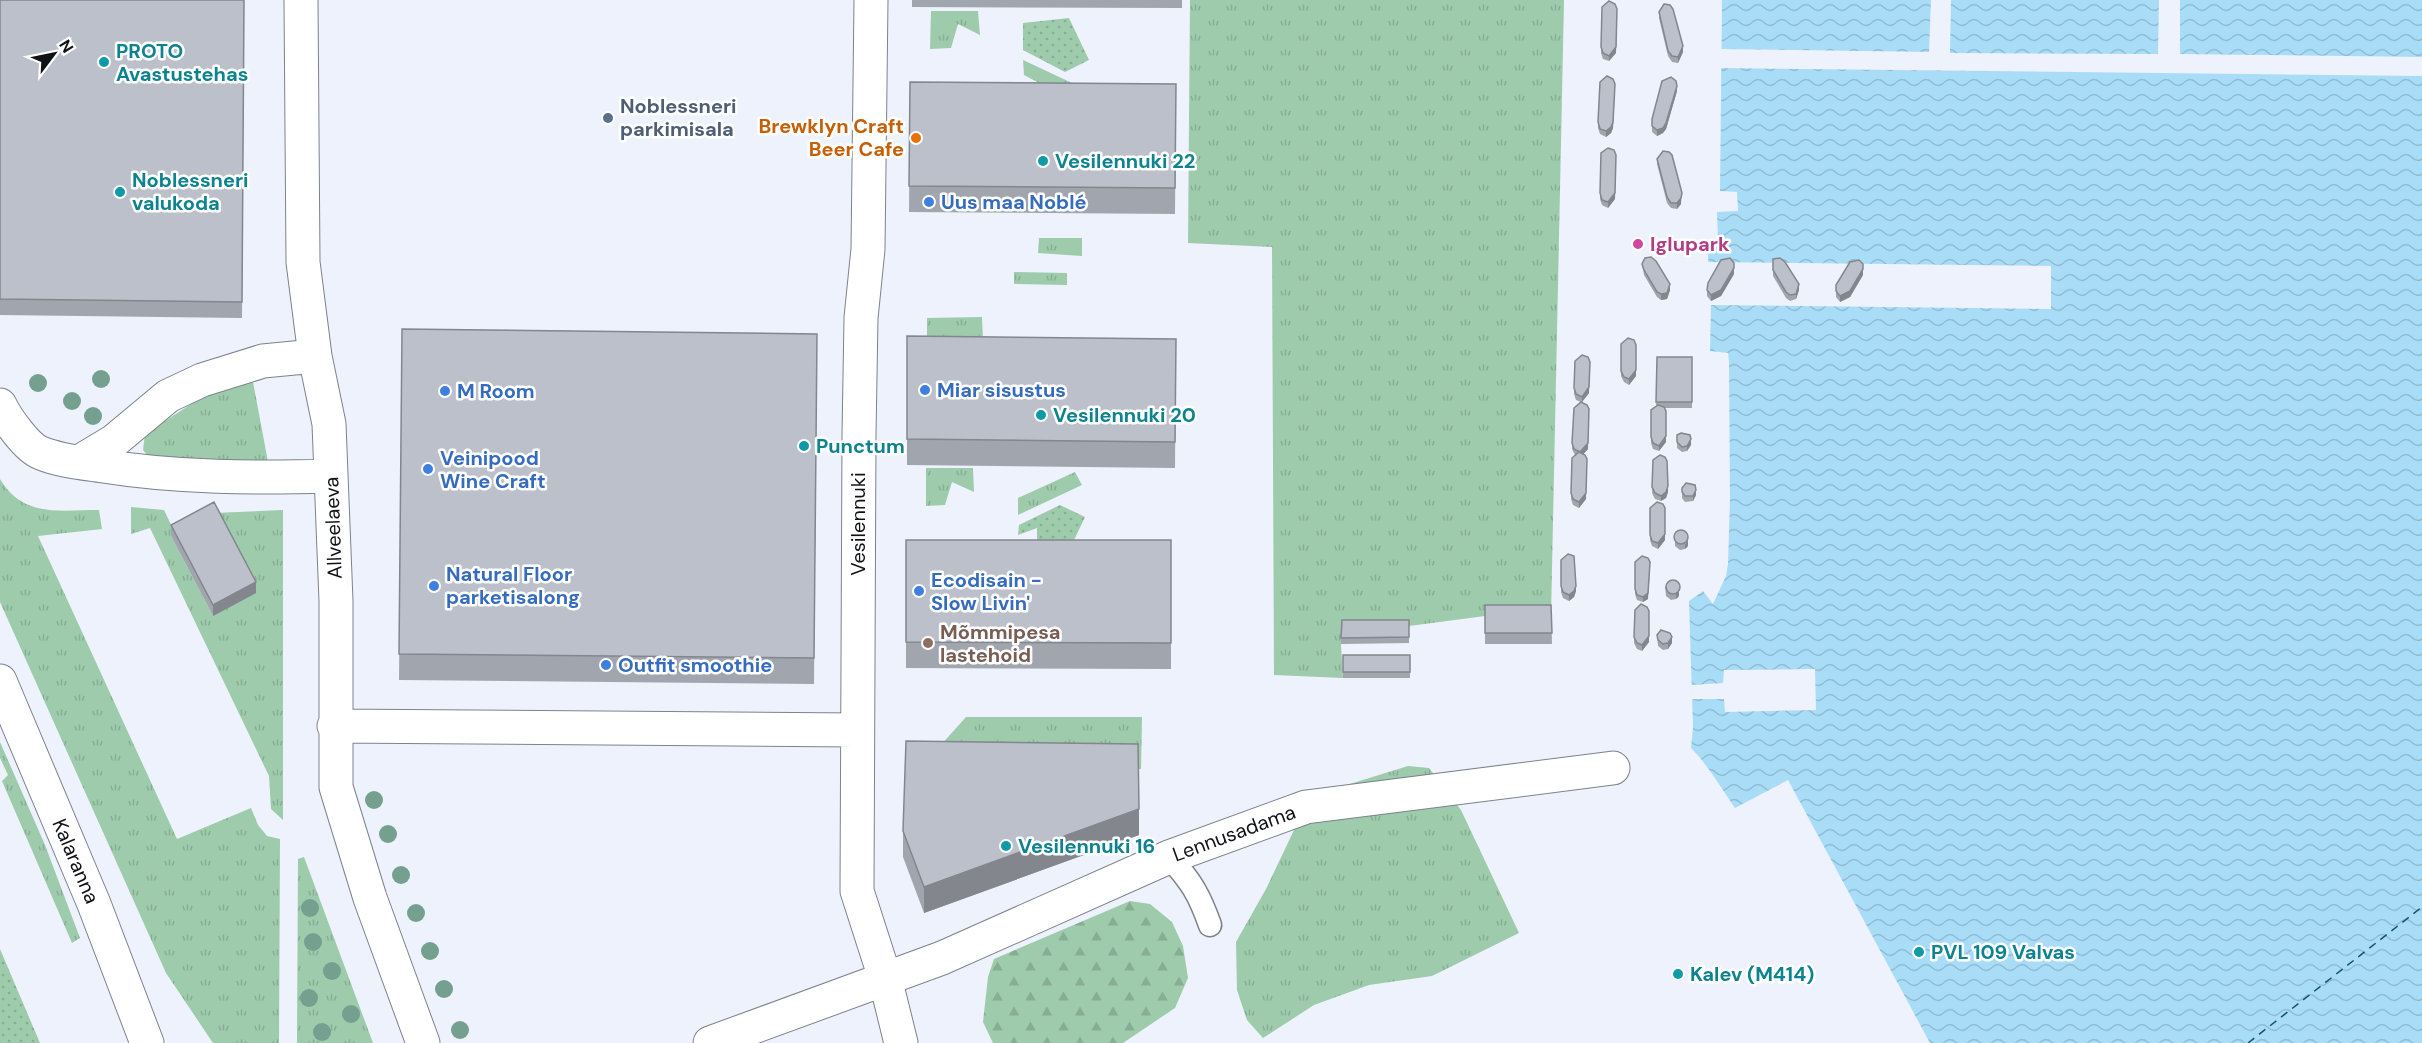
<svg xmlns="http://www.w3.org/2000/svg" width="2422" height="1043" font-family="'DM Sans',sans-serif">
	<defs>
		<pattern id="grass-tufts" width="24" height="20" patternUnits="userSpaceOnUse" patternTransform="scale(1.5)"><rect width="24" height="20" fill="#9ecbac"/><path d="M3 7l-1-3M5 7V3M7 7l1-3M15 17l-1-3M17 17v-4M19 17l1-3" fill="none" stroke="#87ad93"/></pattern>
		<pattern id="forest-firs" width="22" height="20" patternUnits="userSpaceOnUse" patternTransform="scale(1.5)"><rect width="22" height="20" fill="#9ecbac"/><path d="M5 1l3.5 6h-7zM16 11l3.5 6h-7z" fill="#87ad93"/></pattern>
		<pattern id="park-dots" width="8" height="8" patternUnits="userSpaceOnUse" patternTransform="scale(1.5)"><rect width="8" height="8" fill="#9ecbac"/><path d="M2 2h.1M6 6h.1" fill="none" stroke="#87ad93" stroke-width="1.8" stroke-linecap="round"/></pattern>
		<pattern id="water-waves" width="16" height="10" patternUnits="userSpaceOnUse" patternTransform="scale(1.5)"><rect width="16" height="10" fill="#a9ddf7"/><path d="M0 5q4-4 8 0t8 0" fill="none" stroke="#90bdd3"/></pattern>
	</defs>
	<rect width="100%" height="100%" fill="#edf2fc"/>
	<!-- grass -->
	<path fill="url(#grass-tufts)" d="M 1190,0 L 1564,0 L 1551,616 L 1485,616 L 1409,626 L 1341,644 L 1343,678 L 1274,675 L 1272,247 L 1188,243 Z
		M 931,11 L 978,11 L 980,35 L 958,24 L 951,48 L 930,49 Z
		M 1023,60 L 1087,90 L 1079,104 L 1024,75 Z
		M 1039,238 L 1082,238 L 1082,256 L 1038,253 Z
		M 1014,272 L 1067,273 L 1067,285 L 1014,284 Z
		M 982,317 L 983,340 L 927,341 L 927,318 Z
		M 253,382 L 268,462 L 156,460 L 148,456 L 143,450 L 145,434 L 202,397 Z
		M 926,468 L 973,468 L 974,492 L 952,482 L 945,505 L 926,506 Z
		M 1075,472 L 1082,485 L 1018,515 L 1018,498 Z
		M 0,479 C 23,518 60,510 99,510 L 102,529 L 38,536 L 177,839 L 251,808 L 258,825 L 267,836 L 280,839 L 279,1043 L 213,1043 L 166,973 L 0,602 Z
		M 131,507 L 164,510 L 175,533 L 171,536 L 213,616 L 214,513 L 283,510 L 283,820 L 271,809 L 269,776 L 150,528 L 131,534 Z
		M 966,717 L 1142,717 L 1141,769 L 923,765 Z
		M 0,742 L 45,845 L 80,938 L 72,943 L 2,781 L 8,775 L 0,758 Z
		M 1408,766 L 1429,768 L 1461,810 L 1519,933 L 1432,976 L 1369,985 L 1314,1005 L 1263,1038 L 1247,1020 L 1237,990 L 1236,942 L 1266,889 L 1295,828 L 1324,792 Z
		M 304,857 L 373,1043 L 297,1043 L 298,859 Z"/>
	<!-- forest -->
	<path fill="url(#forest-firs)" d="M 1130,901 L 1150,904 L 1172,922 L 1183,946 L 1188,978 L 1175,1008 L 1123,1043 L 993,1043 L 983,1022 L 988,977 L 994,959 Z"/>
	<!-- park -->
	<path fill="url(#park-dots)" d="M 1069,18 L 1089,60 L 1065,72 L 1023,50 L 1023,23 Z
		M 1060,505 L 1085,517 L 1066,557 L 1037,552 L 1037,528 L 1018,535 L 1019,525 Z
		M 0,949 L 40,1043 L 0,1043 Z"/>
	<!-- water -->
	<path fill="url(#water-waves)" d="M 1722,0 L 2422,0 L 2422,1043 L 1930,1043 L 1788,780 L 1735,808 C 1721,788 1708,765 1691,748 L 1693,727 L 1689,601 L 1703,591 L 1713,604 L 1726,576 L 1728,564 L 1730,499 L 1729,362 L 1728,353 L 1710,351 L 1711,303 L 1707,240 L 1718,239 L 1717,212 L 1738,211 L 1737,192 L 1720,191 Z"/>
	<!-- pier -->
	<path fill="#edf2fc" d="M 1931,0 L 1951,0 L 1950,53 L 2158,54 L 2159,0 L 2180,0 L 2180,54 L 2422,57 L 2422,76 L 1720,68 L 1721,49 L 1929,52 Z
		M 1706,262 L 2051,266 L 2051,309 L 1708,305 Z
		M 1815,669 L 1816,710 L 1725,712 L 1724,699 L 1692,699 L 1691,685 L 1723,683 L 1724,670 Z"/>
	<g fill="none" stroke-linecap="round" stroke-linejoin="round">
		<!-- ferry -->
		<path stroke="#11536d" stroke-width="1.5" stroke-dasharray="8 6" stroke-linecap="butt" d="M 2248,1043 L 2422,907"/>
		<defs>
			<path id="service" d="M 1169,857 C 1191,881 1199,894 1210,925"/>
			<path id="minor" d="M 301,0 L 303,262 L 315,356 L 329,424 L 336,601 L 336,787 L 370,898 L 423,1043
				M 871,0 L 868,249 L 861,318 L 859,435 L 857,891 L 885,978 L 901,1043
				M 0,405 C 6,418 27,448 41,453 C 60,461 83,463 103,466 C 178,478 256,478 331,476
				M 79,462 L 114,441 L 168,396 L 202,380 L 263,361 L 315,356
				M 334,726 L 857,730
				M 710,1043 L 942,958 L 1169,857 L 1306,807 L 1613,768"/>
			<path id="tertiary" d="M 0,681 L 94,904 L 147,1043"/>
		</defs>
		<!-- service casing -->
		<use href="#service" stroke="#7d828b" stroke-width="25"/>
		<!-- minor casing -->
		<use href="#minor" stroke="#7d828b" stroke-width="35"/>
		<!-- tertiary casing -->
		<use href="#tertiary" stroke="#7d828b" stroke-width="35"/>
		<!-- service -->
		<use href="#service" stroke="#fff" stroke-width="22"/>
		<!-- minor -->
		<use href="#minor" stroke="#fff" stroke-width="33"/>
		<!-- tertiary -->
		<use href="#tertiary" stroke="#fff" stroke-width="33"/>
	</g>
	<!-- trees -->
	<g fill="#759f8f">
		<circle cx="101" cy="379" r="9"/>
		<circle cx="38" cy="383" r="9"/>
		<circle cx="72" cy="401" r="9"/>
		<circle cx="93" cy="416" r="9"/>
		<circle cx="374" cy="800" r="9"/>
		<circle cx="388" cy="834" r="9"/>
		<circle cx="401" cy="875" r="9"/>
		<circle cx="310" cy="908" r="9"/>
		<circle cx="416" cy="913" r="9"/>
		<circle cx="313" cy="942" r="9"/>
		<circle cx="430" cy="951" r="9"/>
		<circle cx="332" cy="971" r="9"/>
		<circle cx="444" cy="989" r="9"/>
		<circle cx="309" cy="998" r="9"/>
		<circle cx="351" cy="1014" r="9"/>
		<circle cx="460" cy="1030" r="9"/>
		<circle cx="322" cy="1032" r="9"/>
	</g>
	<!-- wall -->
	<path fill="#a1a5ae" d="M 0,0 L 244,0 L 242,318 L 0,315 Z
		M 912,0 L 1182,0 L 1182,8 L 912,7 Z
		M 1659,12 L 1683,52 L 1678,63 L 1672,62 L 1668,56 L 1659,18 Z
		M 1617,14 L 1616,53 L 1609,61 L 1603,59 L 1601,53 L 1601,47 Z
		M 910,82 L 1176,84 L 1175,214 L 909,212 Z
		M 1615,89 L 1613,128 L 1611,133 L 1606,137 L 1600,134 L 1598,128 L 1598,122 Z
		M 1677,91 L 1666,129 L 1663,133 L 1657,136 L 1652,132 L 1652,119 Z
		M 1601,153 L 1615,199 L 1608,208 L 1602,205 L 1600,199 Z
		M 1657,159 L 1682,193 L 1681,204 L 1677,209 L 1671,208 L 1667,203 L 1657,164 Z
		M 1773,259 L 1799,290 L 1796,299 L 1790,301 L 1786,298 L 1773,276 Z
		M 1642,264 L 1670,290 L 1667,299 L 1661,300 L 1657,297 L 1644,275 Z
		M 1734,274 L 1721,296 L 1711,301 L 1707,296 L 1707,290 Z
		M 1863,275 L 1850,297 L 1840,302 L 1836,297 L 1836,285 Z
		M 402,329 L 817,334 L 814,684 L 399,680 Z
		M 907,336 L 1176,339 L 1175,468 L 907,465 Z
		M 1621,344 L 1636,376 L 1629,385 L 1624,382 L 1621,376 Z
		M 1657,357 L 1692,357 L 1692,408 L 1664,408 L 1666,442 L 1659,451 L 1653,449 L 1651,443 L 1651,410 L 1656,407 Z
		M 1590,362 L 1589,393 L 1582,402 L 1588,449 L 1583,454 L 1586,499 L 1579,508 L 1573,505 L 1571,499 L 1575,455 L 1572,449 L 1574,408 L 1581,402 L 1576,400 L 1574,394 L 1574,388 Z
		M 1677,435 L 1691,445 L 1687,451 L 1682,452 L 1677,448 Z
		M 1653,460 L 1668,492 L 1666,498 L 1661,501 L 1655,499 L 1652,493 Z
		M 1682,488 L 1696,495 L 1693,501 L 1685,502 L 1682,498 Z
		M 1650,508 L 1665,508 L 1665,540 L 1658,549 L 1652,546 L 1650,540 Z
		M 171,525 L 256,593 L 213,616 L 171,536 Z
		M 1675,533 L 1688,546 L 1685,549 L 1680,550 L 1675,546 Z
		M 906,540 L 1171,540 L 1171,669 L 906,668 Z
		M 1561,560 L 1576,591 L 1574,597 L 1569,601 L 1563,598 L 1561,592 Z
		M 1635,562 L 1648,599 L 1643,602 L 1637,600 L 1635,594 Z
		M 1665,586 L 1679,596 L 1676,599 L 1671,600 L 1666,596 Z
		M 1485,605 L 1551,605 L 1552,644 L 1485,644 Z
		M 1635,610 L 1649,642 L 1642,651 L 1637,649 L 1634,643 Z
		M 1342,620 L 1409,620 L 1409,643 L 1341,644 Z
		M 1657,635 L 1672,643 L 1668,649 L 1663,650 L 1658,646 Z
		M 1343,655 L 1410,655 L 1410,678 L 1343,678 Z
		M 903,831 L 1139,835 L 924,913 L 903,857 Z"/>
	<!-- shaded-wall -->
	<path fill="#83868d" d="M 1617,9 L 1616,53 L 1609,61 L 1609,56 Z
		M 1683,46 L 1683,52 L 1678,63 L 1678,57 Z
		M 1615,84 L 1613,128 L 1611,133 L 1606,137 L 1606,131 Z
		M 1677,86 L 1677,91 L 1666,129 L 1663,133 L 1657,136 L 1657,130 Z
		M 1616,161 L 1615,199 L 1608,208 L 1608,202 Z
		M 1681,198 L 1681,204 L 1677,209 L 1677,203 Z
		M 1734,268 L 1734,274 L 1721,296 L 1711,301 L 1711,295 Z
		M 1863,269 L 1863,275 L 1850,297 L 1840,302 L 1840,296 Z
		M 1670,284 L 1670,290 L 1667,299 L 1661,300 L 1661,294 Z
		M 1799,284 L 1799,290 L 1796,299 L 1796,294 Z
		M 1636,370 L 1636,376 L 1629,385 L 1629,379 Z
		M 1589,387 L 1589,393 L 1582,402 L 1582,397 Z
		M 1589,409 L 1588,449 L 1580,458 L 1580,452 Z
		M 1666,436 L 1666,442 L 1659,451 L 1659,446 Z
		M 1691,439 L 1691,445 L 1687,451 L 1687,446 Z
		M 1587,465 L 1586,499 L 1579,508 L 1579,502 Z
		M 1668,486 L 1668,492 L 1666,498 L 1661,501 L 1661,496 Z
		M 1696,490 L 1696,495 L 1693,501 L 1693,496 Z
		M 1665,534 L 1665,540 L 1658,549 L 1658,543 Z
		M 1688,540 L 1688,546 L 1685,549 L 1685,544 Z
		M 1650,568 L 1648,599 L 1643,602 L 1643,597 Z
		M 256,582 L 256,593 L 213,616 L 213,605 Z
		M 1576,586 L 1576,591 L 1574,597 L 1569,601 L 1569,595 Z
		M 1679,590 L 1679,596 L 1676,599 L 1676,593 Z
		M 1649,636 L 1649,642 L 1642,651 L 1642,645 Z
		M 1672,637 L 1672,643 L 1668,649 L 1668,643 Z
		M 1139,809 L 1139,835 L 924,913 L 924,887 Z"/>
	<!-- building -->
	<path fill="#bbc0ca" stroke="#83868d" stroke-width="1.5" d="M 0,0 L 244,0 L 242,302 L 0,299 Z
		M 1609,1 L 1615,4 L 1617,9 L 1616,47 L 1609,56 L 1603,53 L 1601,47 L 1602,7 Z
		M 1664,4 L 1670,5 L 1673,9 L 1683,46 L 1678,57 L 1672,56 L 1668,51 L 1659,12 Z
		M 1607,76 L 1613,79 L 1615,84 L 1613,122 L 1611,127 L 1606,131 L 1600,129 L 1598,122 L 1600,82 Z
		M 1671,77 L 1676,81 L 1677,86 L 1666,123 L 1663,128 L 1657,130 L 1652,126 L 1652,119 L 1662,81 Z
		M 910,82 L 1176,84 L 1175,188 L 909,186 Z
		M 1608,148 L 1614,150 L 1616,155 L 1615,193 L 1608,202 L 1602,200 L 1600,193 L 1601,153 Z
		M 1663,151 L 1669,152 L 1672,155 L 1682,193 L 1681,198 L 1677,203 L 1671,203 L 1667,197 L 1657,159 Z
		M 1651,257 L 1656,261 L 1670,284 L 1667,293 L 1661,294 L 1657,292 L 1644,270 L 1642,264 L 1645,258 Z
		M 1730,258 L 1734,263 L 1734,268 L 1721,290 L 1711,295 L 1707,290 L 1708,283 L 1721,260 Z
		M 1780,258 L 1785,262 L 1799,284 L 1796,294 L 1790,295 L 1786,292 L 1773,270 L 1773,259 Z
		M 1859,260 L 1863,264 L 1863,269 L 1850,291 L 1840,296 L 1836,291 L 1836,285 L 1850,262 Z
		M 402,329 L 817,334 L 814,658 L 399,654 Z
		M 907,336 L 1176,339 L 1175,442 L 907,439 Z
		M 1628,338 L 1634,340 L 1636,345 L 1636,370 L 1629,379 L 1624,377 L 1621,371 L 1621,344 Z
		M 1582,355 L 1588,357 L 1590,362 L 1589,387 L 1582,397 L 1576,394 L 1574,388 L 1575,361 Z
		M 1657,357 L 1692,357 L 1692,402 L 1656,402 Z
		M 1581,402 L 1587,405 L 1589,409 L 1588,443 L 1580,452 L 1574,449 L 1572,443 L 1574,408 Z
		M 1658,405 L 1664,407 L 1666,411 L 1666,436 L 1659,446 L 1653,443 L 1651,437 L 1651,410 Z
		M 1681,433 L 1690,435 L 1691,439 L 1687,446 L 1682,447 L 1677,442 L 1677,435 Z
		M 1579,452 L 1585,455 L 1587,459 L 1586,493 L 1579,502 L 1573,499 L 1571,493 L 1572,458 Z
		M 1660,455 L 1665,457 L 1667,461 L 1668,486 L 1666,492 L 1661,496 L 1655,493 L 1652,487 L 1653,460 Z
		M 1686,483 L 1695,485 L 1696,490 L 1693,496 L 1685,496 L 1682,492 L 1682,488 Z
		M 214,502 L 256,582 L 213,605 L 171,525 Z
		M 1657,502 L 1663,504 L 1665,508 L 1665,534 L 1658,543 L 1652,541 L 1650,535 L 1650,508 Z
		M1674 537a7 7 0 1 1 14 0a7 7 0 1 1-14 0Z
		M 906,540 L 1171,540 L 1171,643 L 906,642 Z
		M 1568,554 L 1574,556 L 1576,586 L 1574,591 L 1569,595 L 1563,592 L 1561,586 L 1561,560 Z
		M 1642,556 L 1648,558 L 1650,562 L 1648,593 L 1643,597 L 1637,595 L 1635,589 L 1635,562 Z
		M1666 587a7 7 0 1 1 14 0a7 7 0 1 1-14 0Z
		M 1641,604 L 1647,607 L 1649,611 L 1649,636 L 1642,645 L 1637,643 L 1634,637 L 1635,610 Z
		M 1485,605 L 1551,605 L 1552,633 L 1485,633 Z
		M 1342,620 L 1409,620 L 1409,637 L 1341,638 Z
		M 1661,630 L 1670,633 L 1672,637 L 1668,643 L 1663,644 L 1658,640 L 1657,635 Z
		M 1343,655 L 1410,655 L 1410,672 L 1343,672 Z
		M 906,741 L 1138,744 L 1139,809 L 924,887 L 903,831 Z"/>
	<!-- markers -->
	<g fill="#0f9aa8" stroke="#fff" stroke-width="2">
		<circle cx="104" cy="62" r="6"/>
		<circle cx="1043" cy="161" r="6"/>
		<circle cx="120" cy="192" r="6"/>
		<circle cx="1041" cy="415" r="6"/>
		<circle cx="804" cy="446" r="6"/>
		<circle cx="1006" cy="846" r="6"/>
		<circle cx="1919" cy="952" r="6"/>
		<circle cx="1678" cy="974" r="6"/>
	</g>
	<circle fill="#5c6f8a" stroke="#fff" stroke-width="2" cx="608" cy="118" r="6"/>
	<circle fill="#e8710a" stroke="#fff" stroke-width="2" cx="916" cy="138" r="6"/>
	<g fill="#3f7fe0" stroke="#fff" stroke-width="2">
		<circle cx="929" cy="202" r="6"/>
		<circle cx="925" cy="390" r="6"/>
		<circle cx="445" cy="391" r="6"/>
		<circle cx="428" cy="469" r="6"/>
		<circle cx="434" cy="586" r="6"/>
		<circle cx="919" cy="591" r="6"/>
		<circle cx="606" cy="665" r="6"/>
	</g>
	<circle fill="#d1479c" stroke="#fff" stroke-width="2" cx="1638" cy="244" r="6"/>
	<circle fill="#8d6e63" stroke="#fff" stroke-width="2" cx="928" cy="643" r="6"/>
	<g text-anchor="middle" stroke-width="5" stroke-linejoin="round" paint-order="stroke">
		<!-- culture labels -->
		<g font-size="20" font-weight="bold" fill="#0d838f" stroke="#fff" text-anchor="start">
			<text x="116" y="58">PROTO<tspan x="116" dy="23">Avastustehas</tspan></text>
			<text x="1055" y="168">Vesilennuki 22</text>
			<text x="132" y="187">Noblessneri<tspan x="132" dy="23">valukoda</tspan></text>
			<text x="1053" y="422">Vesilennuki 20</text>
			<text x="816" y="453">Punctum</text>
			<text x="1018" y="853">Vesilennuki 16</text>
			<text x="1931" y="959">PVL 109 Valvas</text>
			<text x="1690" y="981">Kalev (M414)</text>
		</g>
		<!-- service labels -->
		<g font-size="20" font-weight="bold" fill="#4e5e75" stroke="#fff" text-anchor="start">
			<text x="620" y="113">Noblessneri<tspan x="620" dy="23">parkimisala</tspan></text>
		</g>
		<!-- food labels -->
		<g font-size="20" font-weight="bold" fill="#c56008" stroke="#fff" text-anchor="end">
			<text x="904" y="133">Brewklyn Craft<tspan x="904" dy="23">Beer Cafe</tspan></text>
		</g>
		<!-- shop labels -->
		<g font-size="20" font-weight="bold" fill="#366cbe" stroke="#fff" text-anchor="start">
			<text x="941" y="209">Uus maa Noblé</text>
			<text x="937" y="397">Miar sisustus</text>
			<text x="457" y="398">M Room</text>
			<text x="440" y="465">Veinipood<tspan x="440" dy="23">Wine Craft</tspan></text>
			<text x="446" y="581">Natural Floor<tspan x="446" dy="23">parketisalong</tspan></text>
			<text x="931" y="587">Ecodisain -<tspan x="931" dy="23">Slow Livin'</tspan></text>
			<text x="618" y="672">Outfit smoothie</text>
		</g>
		<!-- hotel labels -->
		<g font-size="20" font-weight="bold" fill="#b23c85" stroke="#fff" text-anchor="start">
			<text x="1650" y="251">Iglupark</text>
		</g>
		<!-- street labels -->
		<g font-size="20" fill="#111216" stroke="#fff">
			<text transform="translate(858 524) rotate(-90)" y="7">Vesilennuki</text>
			<text transform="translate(333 528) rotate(-92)" y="7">Allveelaeva</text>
			<text transform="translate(1234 833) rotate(-20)" y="7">Lennusadama</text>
			<text transform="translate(76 861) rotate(67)" y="7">Kalaranna</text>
		</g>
		<!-- education labels -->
		<g font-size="20" font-weight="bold" fill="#785e54" stroke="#fff" text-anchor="start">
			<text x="940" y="639">Mõmmipesa<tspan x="940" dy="23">lastehoid</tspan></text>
		</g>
	</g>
	<!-- north arrow -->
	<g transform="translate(54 54) rotate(58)" stroke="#ffffff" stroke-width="4.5" paint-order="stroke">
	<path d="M0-4.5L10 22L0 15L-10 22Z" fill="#111216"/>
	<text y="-9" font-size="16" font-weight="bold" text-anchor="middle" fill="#111216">N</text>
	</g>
</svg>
